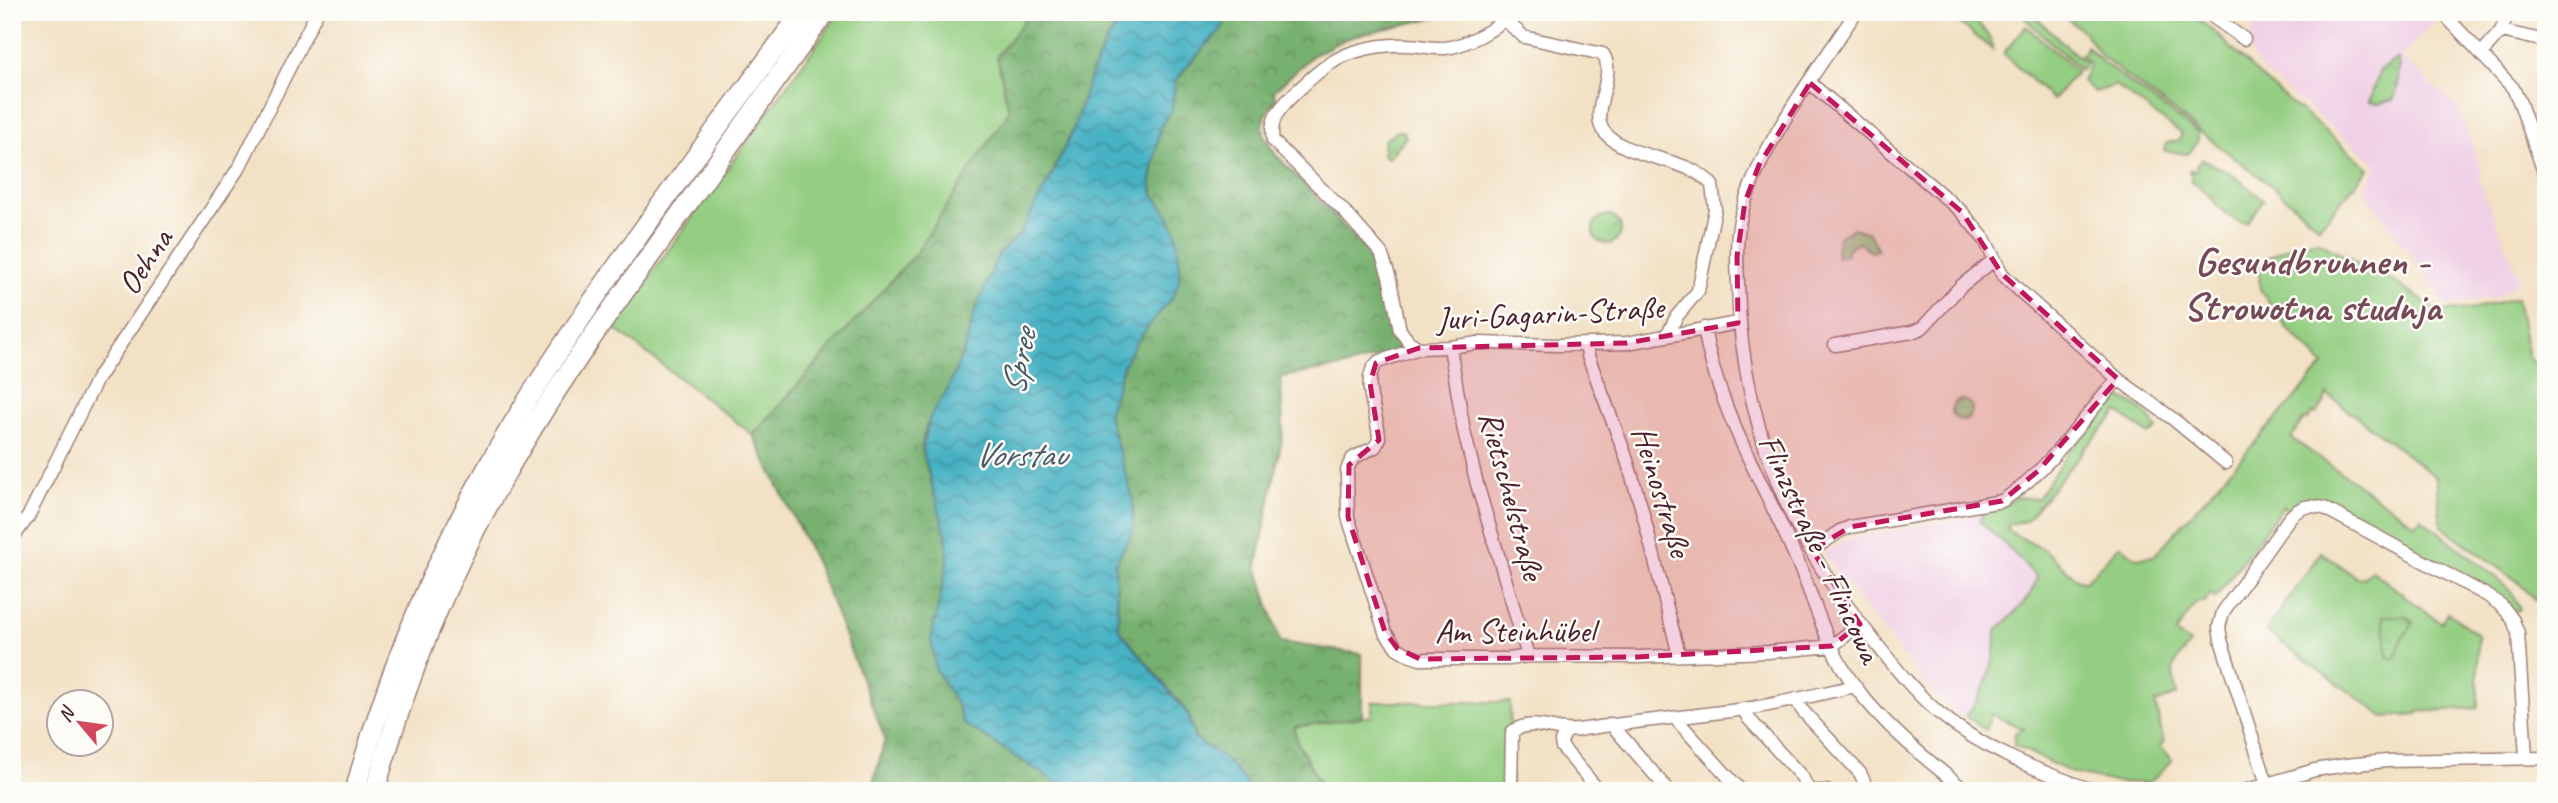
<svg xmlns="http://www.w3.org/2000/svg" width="2558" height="803" font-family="Caveat,sans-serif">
	<defs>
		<pattern id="forest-crowns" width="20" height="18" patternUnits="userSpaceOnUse" patternTransform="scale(1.75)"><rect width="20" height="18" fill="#77b170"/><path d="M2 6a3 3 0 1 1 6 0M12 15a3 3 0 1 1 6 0" fill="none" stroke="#648f5c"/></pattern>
		<pattern id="park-crowns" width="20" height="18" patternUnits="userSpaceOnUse" patternTransform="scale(1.75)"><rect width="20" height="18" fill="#94ce82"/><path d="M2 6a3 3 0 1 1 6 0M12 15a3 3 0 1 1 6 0" fill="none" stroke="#81b070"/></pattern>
		<pattern id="water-waves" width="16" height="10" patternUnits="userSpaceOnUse" patternTransform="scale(1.75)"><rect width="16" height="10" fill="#46b2c4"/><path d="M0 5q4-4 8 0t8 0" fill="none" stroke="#3c909f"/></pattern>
	</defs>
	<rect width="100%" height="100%" fill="#fdfcf7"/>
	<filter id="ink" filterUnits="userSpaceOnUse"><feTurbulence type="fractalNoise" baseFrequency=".0143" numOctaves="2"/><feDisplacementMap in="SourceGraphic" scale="14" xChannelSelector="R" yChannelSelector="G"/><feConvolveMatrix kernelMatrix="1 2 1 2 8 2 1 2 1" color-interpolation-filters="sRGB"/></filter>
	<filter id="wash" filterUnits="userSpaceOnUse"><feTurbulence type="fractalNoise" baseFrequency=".00686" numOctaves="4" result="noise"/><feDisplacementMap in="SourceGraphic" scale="28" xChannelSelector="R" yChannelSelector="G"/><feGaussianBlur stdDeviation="1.57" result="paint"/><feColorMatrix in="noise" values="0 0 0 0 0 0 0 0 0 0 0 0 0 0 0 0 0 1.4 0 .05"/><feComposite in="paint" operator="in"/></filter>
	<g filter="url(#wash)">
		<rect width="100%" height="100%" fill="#f2e1c4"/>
		<!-- built -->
		<path fill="#f0d0e5" d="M 2260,12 L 2429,12 L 2435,22 L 2401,57 L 2459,109 L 2481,169 L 2479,181 L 2519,277 L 2512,287 L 2502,294 L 2490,298 L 2446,305 L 2364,191 L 2377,164 L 2265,73 L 2251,55 L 2248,42 Z
			M 1982,514 L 1980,522 L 2037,577 L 2034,589 L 2011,617 L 1996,631 L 1997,652 L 1979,700 L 1966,716 L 1954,712 L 1924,682 L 1823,554 L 1844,540 Z"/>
		<!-- green -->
		<path fill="#94ce82" stroke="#6f7656" stroke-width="2" d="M 840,12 L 1031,12 L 997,56 L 1009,111 L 917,252 L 753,435 L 613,327 Z
			M 1946,12 L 1965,12 C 1978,23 1990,32 1993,50 Z
			M 2018,12 L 2030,12 L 2086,64 L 2081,70 Z
			M 2058,12 L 2190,12 L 2217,34 L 2264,80 L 2369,168 L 2319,227 L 2273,187 L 2102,57 L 2083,31 Z
			M 2026,26 L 2077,71 L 2053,100 L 2003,54 Z
			M 2087,46 L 2102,62 L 2198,133 L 2198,142 L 2188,154 L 2165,151 L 2167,143 L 2179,140 L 2182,134 L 2115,85 L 2095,92 L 2082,81 L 2090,64 L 2081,55 L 2085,53 Z
			M 2317,240 L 2359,264 L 2382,274 L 2440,312 L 2475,308 L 2517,298 L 2528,358 L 2546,374 L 2546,596 L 2537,601 L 2517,581 L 2441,526 L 2436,477 L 2327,394 L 2324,403 L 2316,414 L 2313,412 L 2307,420 L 2304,419 L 2291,438 L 2415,524 L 2421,518 L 2497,578 L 2510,590 L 2520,609 L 2514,613 L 2505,602 L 2311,499 L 2298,503 L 2290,511 L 2283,506 L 2215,598 L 2210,594 L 2205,601 L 2196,603 L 2176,633 L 2190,644 C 2171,668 2170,665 2177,695 L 2155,703 L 2164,743 L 2160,746 L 2172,761 L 2149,783 L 2114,782 L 2072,773 L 2014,745 L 2015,733 L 2024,729 L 1991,714 L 1986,730 L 1966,716 C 1985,692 1997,662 1996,631 C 2012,616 2032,599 2037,577 L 2005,544 L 1980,522 L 1982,514 L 2000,508 L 2017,497 L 2037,499 L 2070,450 L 2098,418 L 2100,402 L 2110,394 C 2131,400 2147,410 2157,429 L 2148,434 L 2118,412 L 2087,446 L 2026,521 L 2008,524 L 2008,531 L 2045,550 L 2078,580 L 2086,581 L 2120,545 L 2136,558 L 2154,556 L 2324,365 L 2286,327 L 2260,289 L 2259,262 L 2286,248 Z
			M 2321,552 L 2357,578 L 2365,577 L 2371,570 L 2441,623 L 2447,612 L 2478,635 L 2478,708 L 2417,712 L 2417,715 L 2384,717 L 2266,631 Z
			M 1372,702 L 1510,702 L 1511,791 L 1324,791 L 1297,742 L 1294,727 L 1372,716 Z"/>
		<!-- forest -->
		<path fill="url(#forest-crowns)" stroke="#60684e" stroke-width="2" d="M 1031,12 L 1126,12 L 1105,44 L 1090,77 L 1074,127 L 1052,175 L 1020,234 L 998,255 L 974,314 L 966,345 L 948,389 L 930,417 L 923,437 L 922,450 L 946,534 L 948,560 L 942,596 L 936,670 L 958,707 L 963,723 L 1070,791 L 871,791 L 885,739 L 816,563 L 753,435 L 917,252 L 1009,111 L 997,56 Z
			M 1230,12 L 1460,12 L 1357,35 L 1339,42 L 1313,55 L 1273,92 L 1277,99 C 1257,123 1259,130 1276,155 L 1374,258 C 1379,269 1399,345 1397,352 L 1347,366 L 1281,377 L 1283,433 L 1257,566 L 1280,642 L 1362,654 L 1362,717 L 1294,727 L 1297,742 L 1324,791 L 1251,791 C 1236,767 1218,753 1195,738 L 1188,713 L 1119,630 L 1115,564 L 1133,531 L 1133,499 L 1108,415 L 1124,363 L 1180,268 L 1176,232 L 1169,216 L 1153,194 L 1151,180 L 1160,127 L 1172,109 L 1175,83 L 1187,66 L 1221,30 Z"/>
		<!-- park -->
		<path fill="url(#park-crowns)" stroke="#6f7656" stroke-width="2" d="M 2397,59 L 2400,66 C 2396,78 2401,86 2393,100 L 2378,104 L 2369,102 L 2380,70 Z
			M 1398,131 L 1404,132 L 1406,137 L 1388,158 L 1383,155 L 1384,140 Z
			M 2202,159 L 2229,172 L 2264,200 L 2247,223 C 2220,221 2214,192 2191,182 L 2192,175 L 2189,172 L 2191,169 L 2194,172 L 2196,170 L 2197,164 Z
			M1593 230a14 14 0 1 1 28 0a14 14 0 1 1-28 0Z
			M 1853,228 L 1869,233 L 1878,250 L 1871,252 L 1859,242 L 1848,248 L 1846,255 L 1837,257 L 1836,248 L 1839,237 Z
			M1952 410a10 10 0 1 1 20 0a10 10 0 1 1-20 0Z
			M 2383,616 L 2407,616 L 2413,622 C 2411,631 2406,631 2402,638 C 2397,647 2401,651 2393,660 L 2388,656 Z"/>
		<!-- water -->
		<path fill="url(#water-waves)" stroke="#486878" stroke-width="2" d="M 1126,12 L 1230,12 L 1221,30 L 1187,66 L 1175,83 L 1172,109 L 1160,127 L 1151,180 L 1153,194 L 1169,216 L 1176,232 L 1180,268 L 1179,281 L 1174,295 L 1140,337 L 1124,363 L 1108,415 L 1133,499 L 1133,531 L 1115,564 L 1119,629 L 1188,714 L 1194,738 C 1218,753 1236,767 1251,791 L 1070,791 L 963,723 L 958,707 L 936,670 L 931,640 L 948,560 L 946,534 L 922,450 L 930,417 L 948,389 L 966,345 L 974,314 L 998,255 L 1020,234 L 1052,175 L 1074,127 L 1090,77 L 1105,44 Z"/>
	</g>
	<g filter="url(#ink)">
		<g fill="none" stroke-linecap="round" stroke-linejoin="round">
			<defs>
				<path id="minor" d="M 1508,12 C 1501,29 1463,46 1445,48 C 1432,49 1420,45 1407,45 C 1389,44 1371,47 1354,52 C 1329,60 1312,77 1293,95 C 1279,109 1269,120 1273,141 L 1344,211 L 1381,253 L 1389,276 L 1400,330 L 1408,341 L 1419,348 L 1450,347 L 1478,343 L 1557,345 L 1627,343 L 1738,323
					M 1856,12 C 1816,73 1756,149 1740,220 C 1736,240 1737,262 1738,283 C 1739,360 1757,439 1789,509 C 1810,556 1843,602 1875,642 C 1894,666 1915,693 1939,713 C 1984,750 2040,772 2095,791
					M 2206,12 L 2244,39
					M 2442,12 L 2513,88 L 2520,103 L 2546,178
					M 1505,20 L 1524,37 L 1603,54 C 1618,77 1587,113 1605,133 C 1631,161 1688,156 1712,185 L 1715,209 L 1698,291 L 1677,316 L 1667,335
					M 2501,31 L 2508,12
					M 2481,54 L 2501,31 L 2546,41
					M 1810,83 L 1962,212 L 1985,240 L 2002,274 L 2019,290 L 2118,379 L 2173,419 L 2226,463
					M 1704,328 C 1718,413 1766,486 1799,565 C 1817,607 1826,647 1854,685 C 1883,725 1927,760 1966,791
					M 1586,345 L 1588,356 L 1625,454 L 1641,506 L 1679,655
					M 1835,345 L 1912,332 L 1922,328 L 1961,286 L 1994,260
					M 1450,347 L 1464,431 L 1477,484 L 1528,656
					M 1419,348 L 1378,362 C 1358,380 1380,417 1379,440 L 1375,447 L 1353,458 L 1349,465 L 1347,471 L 1348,517 L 1385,632 L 1397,648 L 1411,656 L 1420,659 L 1509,659 L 1528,656 L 1638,657 L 1768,652 L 1832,646 L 1860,624
					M 12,539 L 28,517 L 97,379 L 240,166 L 317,12
					M 1812,550 L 1840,531 L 1850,527 L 2002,501 C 2048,471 2082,420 2118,379
					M 1796,699 L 1802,710 L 1860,773 L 1864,781 L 1863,791
					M 1744,709 L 1748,718 L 1802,777 L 1809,791
					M 1675,718 L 1741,791
					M 1611,724 L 1669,791
					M 1566,732 L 1561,741 L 1562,747 L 1599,791
					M 2267,784 L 2221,640 L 2219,627 L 2223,612 L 2290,517 C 2302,506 2308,504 2324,508 L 2488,596 L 2502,606 L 2512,618 L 2518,633 L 2526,757
					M 1511,791 L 1512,732 C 1533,716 1556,734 1578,730 C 1633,721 1689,717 1744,709 C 1781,704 1818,694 1855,686
					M 1815,791 L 1827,791
					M 2244,791 L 2315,770 L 2346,765 L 2387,761 L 2546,758"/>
				<path id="highway" d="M 355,791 C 391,658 449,526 522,409 C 607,272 707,143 802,12
					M 375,791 C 404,686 445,582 498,487 C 544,404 599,326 655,249 C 711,170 768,91 825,12"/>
			</defs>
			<!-- minor casing -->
			<use href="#minor" stroke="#9e8078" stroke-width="15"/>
			<!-- highway casing -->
			<use href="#highway" stroke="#9e8078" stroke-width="22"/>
			<!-- minor -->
			<use href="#minor" stroke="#fff" stroke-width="12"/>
			<!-- highway -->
			<use href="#highway" stroke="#fff" stroke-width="19"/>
		</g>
	</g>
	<!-- marked area -->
	<path fill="#c2185b" fill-opacity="0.2" stroke="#c2185b" stroke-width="5" stroke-dasharray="14 9" stroke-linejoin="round" d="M 1810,83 L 1962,212 L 2002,274 L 2118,379 L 2038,471 L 2002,501 L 1850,527 L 1812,550 L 1860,624 L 1832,646 L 1638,657 L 1420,659 L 1397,648 L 1385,632 L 1348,517 L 1349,465 L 1379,440 L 1370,383 L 1376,363 L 1419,348 L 1627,343 L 1738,323 L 1737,256 L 1745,202 L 1759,165 Z"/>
	<g text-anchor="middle" stroke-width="5" stroke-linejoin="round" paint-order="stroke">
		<!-- street labels -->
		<g font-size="33" fill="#4a1f2b" stroke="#fdfcf7">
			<text transform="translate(144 261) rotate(-56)" y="12">Oehna</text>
			<text transform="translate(1550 312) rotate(-3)" y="12">Juri-Gagarin-Straße</text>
			<text transform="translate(1663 491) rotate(73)" y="12">Heinostraße</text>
			<text transform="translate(1513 495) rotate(75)" y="12">Rietschelstraße</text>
			<text transform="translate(1821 548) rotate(65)" y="12">Flinzstraße - Flincowa</text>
			<text x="1515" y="642">Am Steinhübel</text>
		</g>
		<!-- water labels -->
		<g font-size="35" font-style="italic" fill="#485a68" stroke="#fdfcf7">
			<text transform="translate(1018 362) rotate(-79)" y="12">Spree</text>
			<text x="1020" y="466">Vorstau</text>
		</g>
		<!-- district labels -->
		<g font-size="40" font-weight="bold" fill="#764958" stroke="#fdfcf7">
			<text x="2312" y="274">Gesundbrunnen -<tspan x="2312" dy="46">Strowotna studnja</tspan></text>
		</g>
	</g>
	<!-- margin -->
	<rect width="2558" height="803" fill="none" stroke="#fdfcf7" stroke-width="42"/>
	<!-- north arrow -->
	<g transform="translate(80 723) rotate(299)"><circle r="33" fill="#fdfcf7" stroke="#b5a4a5" stroke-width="2"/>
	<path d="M0-5L12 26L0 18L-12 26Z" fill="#d1495b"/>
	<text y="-10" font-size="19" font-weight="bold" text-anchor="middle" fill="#4a1f2b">N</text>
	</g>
</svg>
